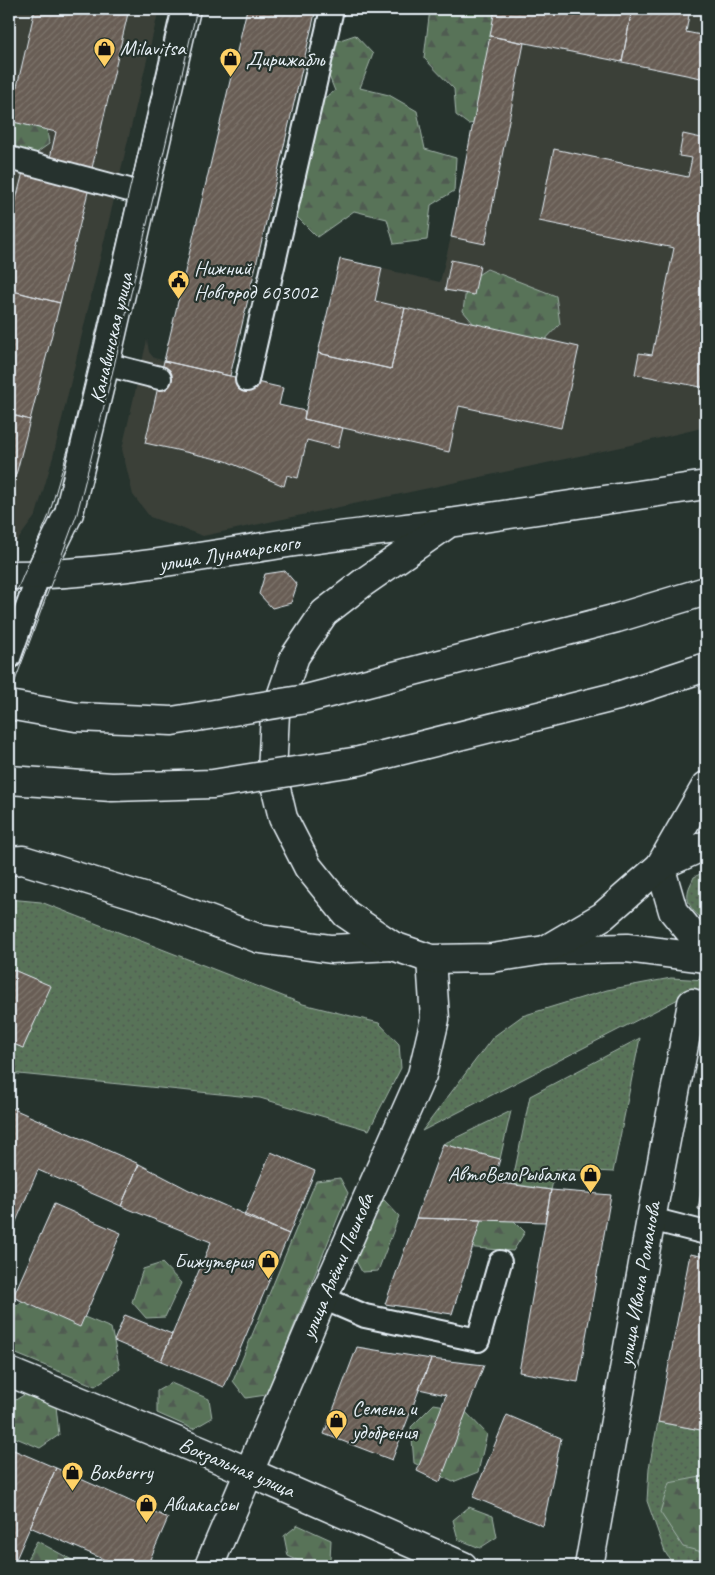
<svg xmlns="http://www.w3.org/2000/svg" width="715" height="1575" font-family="Caveat,sans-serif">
	<defs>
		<pattern id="grass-dots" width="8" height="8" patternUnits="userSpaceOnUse" patternTransform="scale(1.25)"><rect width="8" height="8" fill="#597359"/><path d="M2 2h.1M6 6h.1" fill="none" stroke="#4f5b51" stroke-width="1.8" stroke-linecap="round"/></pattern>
		<pattern id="forest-firs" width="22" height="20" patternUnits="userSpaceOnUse" patternTransform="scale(1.25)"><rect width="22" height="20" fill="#597359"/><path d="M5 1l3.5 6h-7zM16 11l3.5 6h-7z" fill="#4f5b51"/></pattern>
		<pattern id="building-hatch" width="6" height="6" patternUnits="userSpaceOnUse" patternTransform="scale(1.25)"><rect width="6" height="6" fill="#685d54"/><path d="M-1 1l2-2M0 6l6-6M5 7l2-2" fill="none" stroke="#7e756d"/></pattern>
	</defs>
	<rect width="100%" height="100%" fill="#26332d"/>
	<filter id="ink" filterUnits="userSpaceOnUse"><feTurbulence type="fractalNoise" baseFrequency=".02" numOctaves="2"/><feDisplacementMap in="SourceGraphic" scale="10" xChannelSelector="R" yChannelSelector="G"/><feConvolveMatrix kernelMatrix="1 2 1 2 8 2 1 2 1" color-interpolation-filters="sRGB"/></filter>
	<g filter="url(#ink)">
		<!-- built -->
		<path fill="#3a4039" d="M 9,9 L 159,9 L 53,457 L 36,515 L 17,541 L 9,544 Z
			M 495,9 L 706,9 L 706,427 L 626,446 L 203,536 L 150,517 L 133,495 L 122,449 L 147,340 L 149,352 L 154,358 L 283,388 L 279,405 L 305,411 L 340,259 L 440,282 L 451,237 Z"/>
		<!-- grass -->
		<path fill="url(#grass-dots)" stroke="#a0b2a8" d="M 706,871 L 706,920 C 696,916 686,905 688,893 C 688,888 692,882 694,877 Z
			M 9,899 L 41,902 L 303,1004 L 379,1023 L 399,1044 L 401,1068 L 369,1130 L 260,1098 L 9,1073 L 9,1042 L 23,1048 L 50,986 L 9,968 Z
			M 671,978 L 706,980 L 706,989 L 684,996 L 422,1131 L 493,1037 L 522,1016 L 607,990 Z
			M 640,1038 L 613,1172 L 556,1169 L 551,1190 L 512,1184 L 530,1096 Z
			M 511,1111 L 500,1159 L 443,1144 Z
			M 658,1422 L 706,1431 L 706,1566 L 674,1566 L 665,1552 L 647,1501 L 649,1468 Z"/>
		<!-- forest -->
		<path fill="url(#forest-firs)" stroke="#a0b2a8" d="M 430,9 L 515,9 L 505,83 L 484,122 L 468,124 L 456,115 L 454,89 L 424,58 Z
			M 355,35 L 373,54 L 360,88 L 389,95 L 417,111 L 425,149 L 456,158 L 454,191 L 431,205 L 427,240 L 394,244 L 387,219 L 354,211 L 317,237 L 294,214 L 315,104 L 335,91 L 327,71 L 334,42 Z
			M 18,115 L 46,122 L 49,144 L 35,154 L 9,147 L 9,120 Z
			M 487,269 L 556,296 L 560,324 L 541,344 L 479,330 L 463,311 L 467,282 Z
			M 340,1178 L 348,1193 L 266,1395 L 246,1398 L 233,1381 L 316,1181 Z
			M 384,1200 L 399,1216 L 378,1271 L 362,1272 L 353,1255 L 372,1209 Z
			M 463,1211 L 507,1214 L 525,1232 L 513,1251 L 464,1247 Z
			M 162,1263 L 181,1283 L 165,1317 L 146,1318 L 132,1302 L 143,1269 Z
			M 31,1295 L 111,1328 L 120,1369 L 95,1386 L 9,1351 L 9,1311 Z
			M 171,1383 L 209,1399 L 212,1418 L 193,1429 L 157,1413 L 157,1391 Z
			M 27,1393 L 56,1406 L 59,1435 L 40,1448 L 9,1435 L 9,1404 Z
			M 434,1404 L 463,1409 L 487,1434 L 478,1472 L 453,1482 L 414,1463 L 411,1427 Z
			M 706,1476 L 706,1553 L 683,1547 L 660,1512 L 669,1483 Z
			M 469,1507 L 493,1516 L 497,1537 L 480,1548 L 458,1539 L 453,1520 Z
			M 298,1525 L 331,1540 L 330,1559 L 320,1566 L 310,1566 L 288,1556 L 284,1536 Z
			M 37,1541 L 83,1566 L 23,1566 Z
			M 128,1555 L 167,1563 L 167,1566 L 98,1566 Z
			M 391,1559 L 409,1566 L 381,1566 Z"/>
		<!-- building -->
		<path fill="url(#building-hatch)" stroke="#e8f1f8" d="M 35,9 L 129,9 L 92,168 L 50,158 L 56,132 L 9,121 Z
			M 247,9 L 316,9 L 230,376 L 164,361 Z
			M 495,9 L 632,9 L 622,62 L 490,36 Z
			M 632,9 L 690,9 L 686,32 L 706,36 L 706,79 L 622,62 Z
			M 490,36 L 524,43 L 485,244 L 451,237 Z
			M 683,134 L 706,139 L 706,388 L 635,374 L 639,353 L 652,355 L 674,248 L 539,221 L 554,149 L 688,177 L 692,158 L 679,156 Z
			M 23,172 L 89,188 L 60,303 L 9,290 L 9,228 Z
			M 340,259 L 382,268 L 375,301 L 405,308 L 391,369 L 318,353 Z
			M 451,260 L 480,266 L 474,295 L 445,290 Z
			M 9,290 L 60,303 L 30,420 L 9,414 Z
			M 405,308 L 579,347 L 561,428 L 459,406 L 449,452 L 304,419 L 318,353 L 391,369 Z
			M 164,361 L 283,388 L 279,405 L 305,411 L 304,419 L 343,428 L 338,448 L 307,440 L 298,478 L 287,475 L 284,486 L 226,461 L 145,443 Z
			M 9,414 L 30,420 L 17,471 L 9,492 Z
			M 285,571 L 297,585 L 291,603 L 272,608 L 259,594 L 265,574 Z
			M 9,968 L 51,986 L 23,1048 L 9,1042 Z
			M 9,1107 L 139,1164 L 121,1206 L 38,1170 L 9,1238 Z
			M 443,1144 L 500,1159 L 493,1182 L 551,1190 L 545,1222 L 416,1218 Z
			M 271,1152 L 315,1171 L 289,1234 L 244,1216 Z
			M 139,1164 L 189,1190 L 289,1234 L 224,1387 L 161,1361 L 211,1242 L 121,1206 Z
			M 706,1165 L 706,1211 L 698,1209 Z
			M 551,1190 L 611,1195 L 578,1382 L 519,1372 Z
			M 54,1204 L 121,1233 L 80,1327 L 13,1297 Z
			M 416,1218 L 481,1220 L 452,1314 L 385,1304 Z
			M 690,1254 L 706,1257 L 706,1431 L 658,1422 Z
			M 125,1315 L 172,1334 L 161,1361 L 114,1341 Z
			M 357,1347 L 431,1359 L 392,1460 L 324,1434 Z
			M 431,1359 L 484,1365 L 440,1482 L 417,1471 L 446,1395 L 419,1389 Z
			M 507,1415 L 561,1438 L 543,1526 L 473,1497 Z
			M 9,1448 L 56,1468 L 13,1566 L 9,1566 Z
			M 56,1468 L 168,1518 L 147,1566 L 119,1566 L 30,1527 Z"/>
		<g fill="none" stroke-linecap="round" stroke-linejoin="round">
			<defs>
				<path id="service" d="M 9,158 L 144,194
					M 105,364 L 160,378
					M 247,380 L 332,9
					M 9,658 L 39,574
					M 651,1219 L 706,1233
					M 323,1298 L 365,1316 L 478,1340 L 500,1262"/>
				<path id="minor" d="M 39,574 L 69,513 L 105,364 L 186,9
					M 660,866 L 673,911 L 695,938 L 706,945
					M 545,950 L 627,948 L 706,958
					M 9,1372 L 203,1452 L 463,1566
					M 209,1566 L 323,1298 L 422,1075 L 435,1019 L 431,959
					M 589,1566 L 651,1219 L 692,1003"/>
				<path id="tertiary" d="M 9,575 C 108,575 205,555 302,541 C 351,534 400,529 449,523
					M 9,861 L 23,860 L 163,903 L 260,939 L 331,949 L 393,946"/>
				<path id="secondary" d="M 706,485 L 449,523 L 364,582 L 324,613 L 295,656 L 275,714 L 272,772 L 283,818 L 308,867 L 346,914 L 393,946 L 431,959 L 492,958 L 545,950 L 603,916 L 660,866 L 706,845
					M 660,866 L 706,786"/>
			</defs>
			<!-- service casing -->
			<use href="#service" stroke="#e8f1f8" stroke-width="26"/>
			<!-- minor casing -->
			<use href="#minor" stroke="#e8f1f8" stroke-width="31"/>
			<!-- tertiary casing -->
			<use href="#tertiary" stroke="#e8f1f8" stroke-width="31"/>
			<!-- secondary casing -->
			<use href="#secondary" stroke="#e8f1f8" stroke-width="31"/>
			<!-- service -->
			<use href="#service" stroke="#26332d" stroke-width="22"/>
			<!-- minor -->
			<use href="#minor" stroke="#26332d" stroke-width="28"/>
			<!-- tertiary -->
			<use href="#tertiary" stroke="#26332d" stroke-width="28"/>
			<!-- secondary -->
			<use href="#secondary" stroke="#26332d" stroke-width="28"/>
			<!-- tram -->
			<path stroke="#e8f1f8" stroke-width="1" d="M 9,609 L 49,515 L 70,443 L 172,9
				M 9,697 L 77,514 L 114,366 L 197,9"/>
			<defs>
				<path id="secondary-bridge" d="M 9,705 L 76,717 L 172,721 L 306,699 L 617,618 L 706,591
					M 9,780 L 112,787 L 213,784 L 359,761 L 618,696 L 706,667"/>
			</defs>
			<!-- secondary-bridge casing -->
			<use href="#secondary-bridge" stroke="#e8f1f8" stroke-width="31" stroke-linecap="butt"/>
			<!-- secondary-bridge -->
			<use href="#secondary-bridge" stroke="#26332d" stroke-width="28"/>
		</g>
	</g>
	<!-- icons -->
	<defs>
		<symbol id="shop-pin" viewBox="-11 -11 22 30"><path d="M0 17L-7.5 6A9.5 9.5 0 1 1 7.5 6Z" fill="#ffd166" stroke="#26332d"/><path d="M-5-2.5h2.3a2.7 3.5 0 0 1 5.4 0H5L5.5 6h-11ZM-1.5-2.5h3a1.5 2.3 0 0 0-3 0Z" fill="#111"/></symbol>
		<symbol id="civic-pin" viewBox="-11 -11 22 30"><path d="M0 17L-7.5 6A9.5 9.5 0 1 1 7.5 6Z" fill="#ffd166" stroke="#26332d"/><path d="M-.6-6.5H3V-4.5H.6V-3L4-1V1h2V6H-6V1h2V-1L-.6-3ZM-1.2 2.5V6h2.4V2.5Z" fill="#111"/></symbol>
	</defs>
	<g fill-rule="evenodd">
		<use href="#shop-pin" x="92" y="36" width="25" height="34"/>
		<use href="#shop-pin" x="218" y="46" width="25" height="34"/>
		<use href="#civic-pin" x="166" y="268" width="25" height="34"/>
		<use href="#shop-pin" x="578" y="1162" width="25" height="34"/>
		<use href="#shop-pin" x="256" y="1248" width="25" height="34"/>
		<use href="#shop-pin" x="324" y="1408" width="25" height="34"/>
		<use href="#shop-pin" x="60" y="1460" width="25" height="34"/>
		<use href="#shop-pin" x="134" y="1492" width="25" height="34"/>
	</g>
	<g text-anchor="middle" stroke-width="4.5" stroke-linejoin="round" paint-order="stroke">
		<!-- poi labels -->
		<g font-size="21" fill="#e8f1f8" stroke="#26332d" text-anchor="start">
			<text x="120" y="55">Milavitsa</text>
			<text x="246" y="66">Дирижабль</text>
			<text x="194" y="275">Нижний<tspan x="194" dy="24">Новгород 603002</tspan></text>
			<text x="575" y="1181" text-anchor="end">АвтоВелоРыбалка</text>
			<text x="253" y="1268" text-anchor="end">Бижутерия</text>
			<text x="352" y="1415">Семена и<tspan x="352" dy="24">удобрения</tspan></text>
			<text x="89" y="1479">Boxberry</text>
			<text x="163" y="1511">Авиакассы</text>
		</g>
		<!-- street labels -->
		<g font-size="21" fill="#e8f1f8" stroke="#26332d">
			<text transform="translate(111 338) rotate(-77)" y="7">Канавинская улица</text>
			<text transform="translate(229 553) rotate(-9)" y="7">улица Луначарского</text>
			<text transform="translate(337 1266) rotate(-67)" y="7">улица Алёши Пешкова</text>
			<text transform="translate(639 1284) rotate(-80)" y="7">улица Ивана Романова</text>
			<text transform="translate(237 1467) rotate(23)" y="7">Вокзальная улица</text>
		</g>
	</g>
	<!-- margin -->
	<rect width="715" height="1575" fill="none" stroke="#26332d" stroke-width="30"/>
	<rect x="15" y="15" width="685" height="1545" fill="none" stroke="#e8f1f8" stroke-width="2" filter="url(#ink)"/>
</svg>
